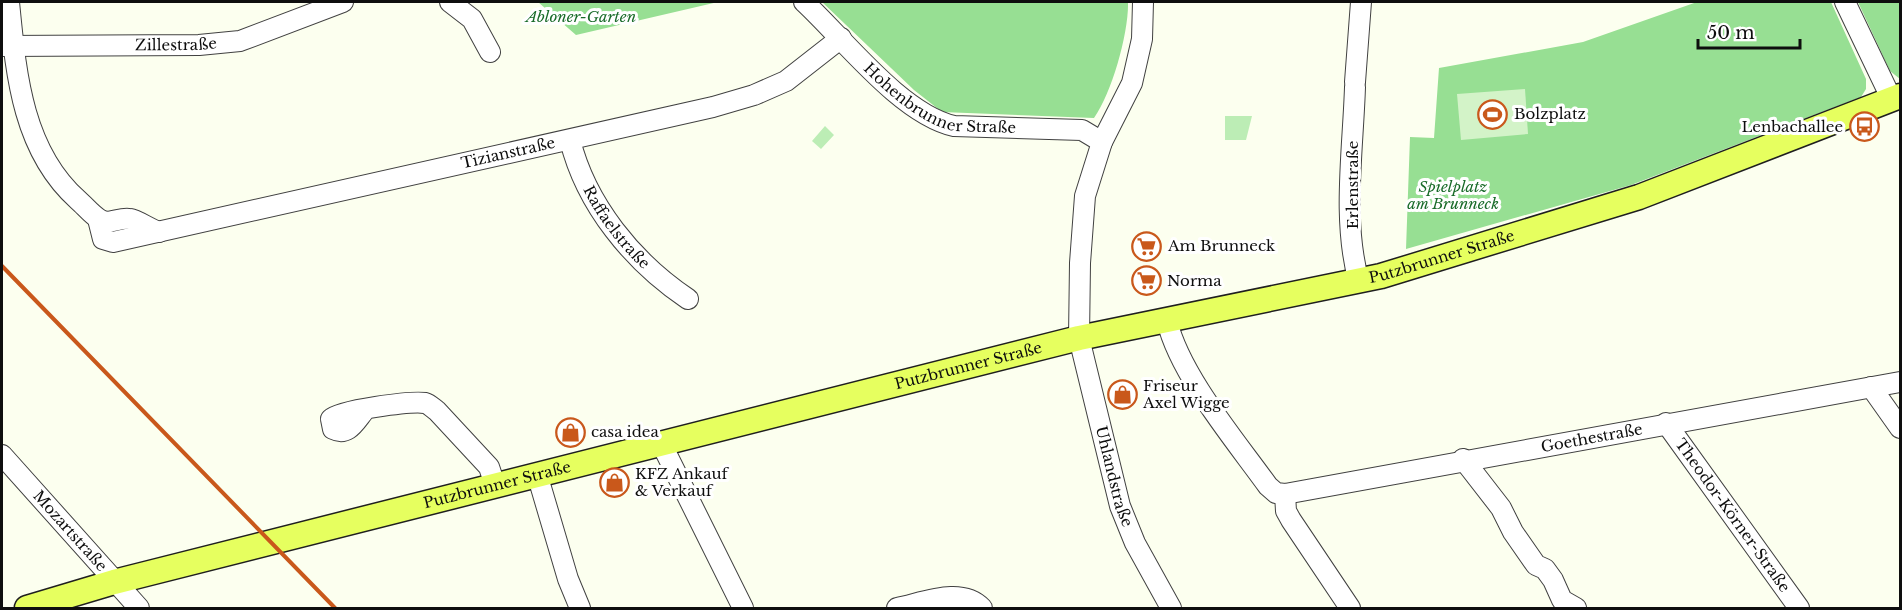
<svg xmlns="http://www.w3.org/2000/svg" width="1902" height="610" font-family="'Libre Baskerville',serif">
	<rect width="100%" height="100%" fill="#fcffef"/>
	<!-- green -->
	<path fill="#bcedb5" d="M 1225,116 L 1252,116 L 1246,140 L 1225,140 Z
		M 825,126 L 834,135 L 821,149 L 812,141 Z"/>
	<!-- forest -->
	<path fill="#97df93" d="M 538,2 L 718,2 L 576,35 Z
		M 822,2 L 1128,2 C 1129,32 1112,93 1094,118 L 942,112 L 914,90 Z
		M 1697,2 L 1831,2 L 1866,79 L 1866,89 L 1861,97 L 1631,185 L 1406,249 L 1410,137 L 1434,138 L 1439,68 L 1583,42 Z
		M 1858,2 L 1900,2 L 1900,79 L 1890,71 Z"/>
	<!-- pitch -->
	<path fill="#d3f3c8" d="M 1525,89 L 1528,134 L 1461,140 L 1457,94 Z"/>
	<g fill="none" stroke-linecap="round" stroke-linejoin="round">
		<defs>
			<g id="minor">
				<path d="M 9,2 C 16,73 22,150 78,200 C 85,206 91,214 99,219 C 110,226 118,217 130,219 C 137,220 150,229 159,232"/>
				<path d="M 450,2 L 472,19 L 490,52"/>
				<path id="s1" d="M 804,2 C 844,39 901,114 954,126 L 1082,130 L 1102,142"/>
				<path id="s2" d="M 1143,2 L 1142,39 L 1132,83 L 1102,142 L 1085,196 L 1080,263 L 1079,338 L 1120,506 L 1135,543 L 1171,608"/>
				<path d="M 1845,2 L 1892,100"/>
				<path id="s3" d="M 2,46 L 199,45 L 240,41 L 343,2"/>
				<path d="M 1355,82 L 1361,2"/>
				<path d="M 1355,87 C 1353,150 1342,221 1359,282"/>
				<path id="s4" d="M 570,140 C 586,205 633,262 688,299"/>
				<path id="s5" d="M 98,219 L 103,239 L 113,242 L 713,107 L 754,95 L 786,81 L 841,38"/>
				<path id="s6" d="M 1167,321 C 1180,375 1235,440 1268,486 L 1276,493 L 1285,494 L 1900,382"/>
				<path d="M 1871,387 L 1900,428"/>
				<path d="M 365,410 C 356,420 349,437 333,429 L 331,419 C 340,410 411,401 425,403 C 429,404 433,408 437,411 L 489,467 L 495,485"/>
				<path id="s7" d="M 1666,423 L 1799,608"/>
				<path d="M 661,443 L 743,608"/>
				<path id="s8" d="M 2,455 L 139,608"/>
				<path d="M 1463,459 L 1501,508 L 1513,532 L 1536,565 L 1545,569 L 1553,580 L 1562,600 L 1576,608"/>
				<path d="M 537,474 L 568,579 L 580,608"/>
				<path d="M 1285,494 L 1286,511 L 1291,520 L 1350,608"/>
				<path d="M 897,608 C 923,603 961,586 982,608"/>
			</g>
			<g id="major">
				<path id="s9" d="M 27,608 L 114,582 L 1079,338 L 1381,276 L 1639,197 L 1900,96"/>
			</g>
		</defs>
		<!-- minor casing -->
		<use href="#minor" stroke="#414141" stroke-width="22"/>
		<!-- major casing -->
		<use href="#major" stroke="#1f1f1f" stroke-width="27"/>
		<!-- minor -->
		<use href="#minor" stroke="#fff" stroke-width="20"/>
		<!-- major -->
		<use href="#major" stroke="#e6ff5f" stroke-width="24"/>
		<!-- rail -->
		<path stroke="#c9581b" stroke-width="4" d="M 2,266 L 335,608"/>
	</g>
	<!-- icons -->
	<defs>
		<symbol id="stadium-ring" viewBox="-11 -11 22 22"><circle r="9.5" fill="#fff" stroke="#c9581b" stroke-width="1.5"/><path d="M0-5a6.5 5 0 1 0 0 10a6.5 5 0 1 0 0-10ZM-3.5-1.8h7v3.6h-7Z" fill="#c9581b"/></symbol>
		<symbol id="bus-ring" viewBox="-11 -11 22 22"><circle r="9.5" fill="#fff" stroke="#c9581b" stroke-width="1.5"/><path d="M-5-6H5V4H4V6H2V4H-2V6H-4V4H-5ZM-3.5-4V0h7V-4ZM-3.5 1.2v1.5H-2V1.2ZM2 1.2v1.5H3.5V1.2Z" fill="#c9581b"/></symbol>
		<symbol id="supermarket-ring" viewBox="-11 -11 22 22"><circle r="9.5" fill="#fff" stroke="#c9581b" stroke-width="1.5"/><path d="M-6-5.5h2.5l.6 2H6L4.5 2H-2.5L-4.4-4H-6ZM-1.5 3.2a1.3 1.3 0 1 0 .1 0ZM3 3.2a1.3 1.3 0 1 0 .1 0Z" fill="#c9581b"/></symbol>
		<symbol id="shop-ring" viewBox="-11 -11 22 22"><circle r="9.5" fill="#fff" stroke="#c9581b" stroke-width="1.5"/><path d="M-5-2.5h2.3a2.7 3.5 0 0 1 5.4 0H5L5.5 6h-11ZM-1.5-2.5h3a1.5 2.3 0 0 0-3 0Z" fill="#c9581b"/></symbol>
	</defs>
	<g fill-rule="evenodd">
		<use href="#stadium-ring" x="1476" y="98" width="33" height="33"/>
		<use href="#bus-ring" x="1848" y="110" width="33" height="33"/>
		<use href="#supermarket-ring" x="1130" y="230" width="33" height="33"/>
		<use href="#supermarket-ring" x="1130" y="264" width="33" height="33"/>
		<use href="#shop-ring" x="1106" y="378" width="33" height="33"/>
		<use href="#shop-ring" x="554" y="416" width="33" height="33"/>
		<use href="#shop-ring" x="598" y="466" width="33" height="33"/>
	</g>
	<g text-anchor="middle" stroke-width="6" stroke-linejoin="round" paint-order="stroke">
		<!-- park labels -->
		<g font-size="15" font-style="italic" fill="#196b29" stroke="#fff">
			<text x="581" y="22">Abloner-Garten</text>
			<text x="1453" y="192">Spielplatz<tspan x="1453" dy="17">am Brunneck</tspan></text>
		</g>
		<!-- street labels -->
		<g font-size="15" fill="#0e0e0e" stroke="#fff">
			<text dy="5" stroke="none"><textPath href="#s3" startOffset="174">Zillestraße</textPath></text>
			<text dy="5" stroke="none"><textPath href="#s1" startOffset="174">Hohenbrunner Straße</textPath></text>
			<text dy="5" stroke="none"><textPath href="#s5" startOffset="436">Tizianstraße</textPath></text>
			<text transform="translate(1353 185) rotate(-90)" y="5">Erlenstraße</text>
			<text dy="5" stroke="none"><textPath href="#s4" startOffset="100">Raffaelstraße</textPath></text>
			<text dy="5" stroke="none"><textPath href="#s9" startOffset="1458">Putzbrunner Straße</textPath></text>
			<text dy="5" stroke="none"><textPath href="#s9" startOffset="972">Putzbrunner Straße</textPath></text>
			<text dy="5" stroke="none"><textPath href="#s6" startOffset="526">Goethestraße</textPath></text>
			<text dy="5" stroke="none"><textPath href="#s2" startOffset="490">Uhlandstraße</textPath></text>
			<text dy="5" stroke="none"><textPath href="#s9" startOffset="486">Putzbrunner Straße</textPath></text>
			<text dy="5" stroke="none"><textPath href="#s7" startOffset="114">Theodor-Körner-Straße</textPath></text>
			<text dy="5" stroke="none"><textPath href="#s8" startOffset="102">Mozartstraße</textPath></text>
		</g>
		<!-- poi labels -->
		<g font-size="15" fill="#0e0e0e" stroke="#fff" text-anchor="start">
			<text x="1514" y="119">Bolzplatz</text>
			<text x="1843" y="132" text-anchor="end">Lenbachallee</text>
			<text x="1168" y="251">Am Brunneck</text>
			<text x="1167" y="286">Norma</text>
			<text x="1143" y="391">Friseur<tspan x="1143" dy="17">Axel Wigge</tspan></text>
			<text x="591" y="437">casa idea</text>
			<text x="635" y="479">KFZ Ankauf<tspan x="635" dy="17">&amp; Verkauf</tspan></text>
		</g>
	</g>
	<!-- border -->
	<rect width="1902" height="610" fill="none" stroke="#0e0e0e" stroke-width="6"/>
	<!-- scale -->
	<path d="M1698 39v9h102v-9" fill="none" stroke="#0e0e0e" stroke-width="3"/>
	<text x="1707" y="39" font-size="18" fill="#0e0e0e" stroke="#ffffff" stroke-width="4.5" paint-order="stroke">50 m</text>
</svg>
